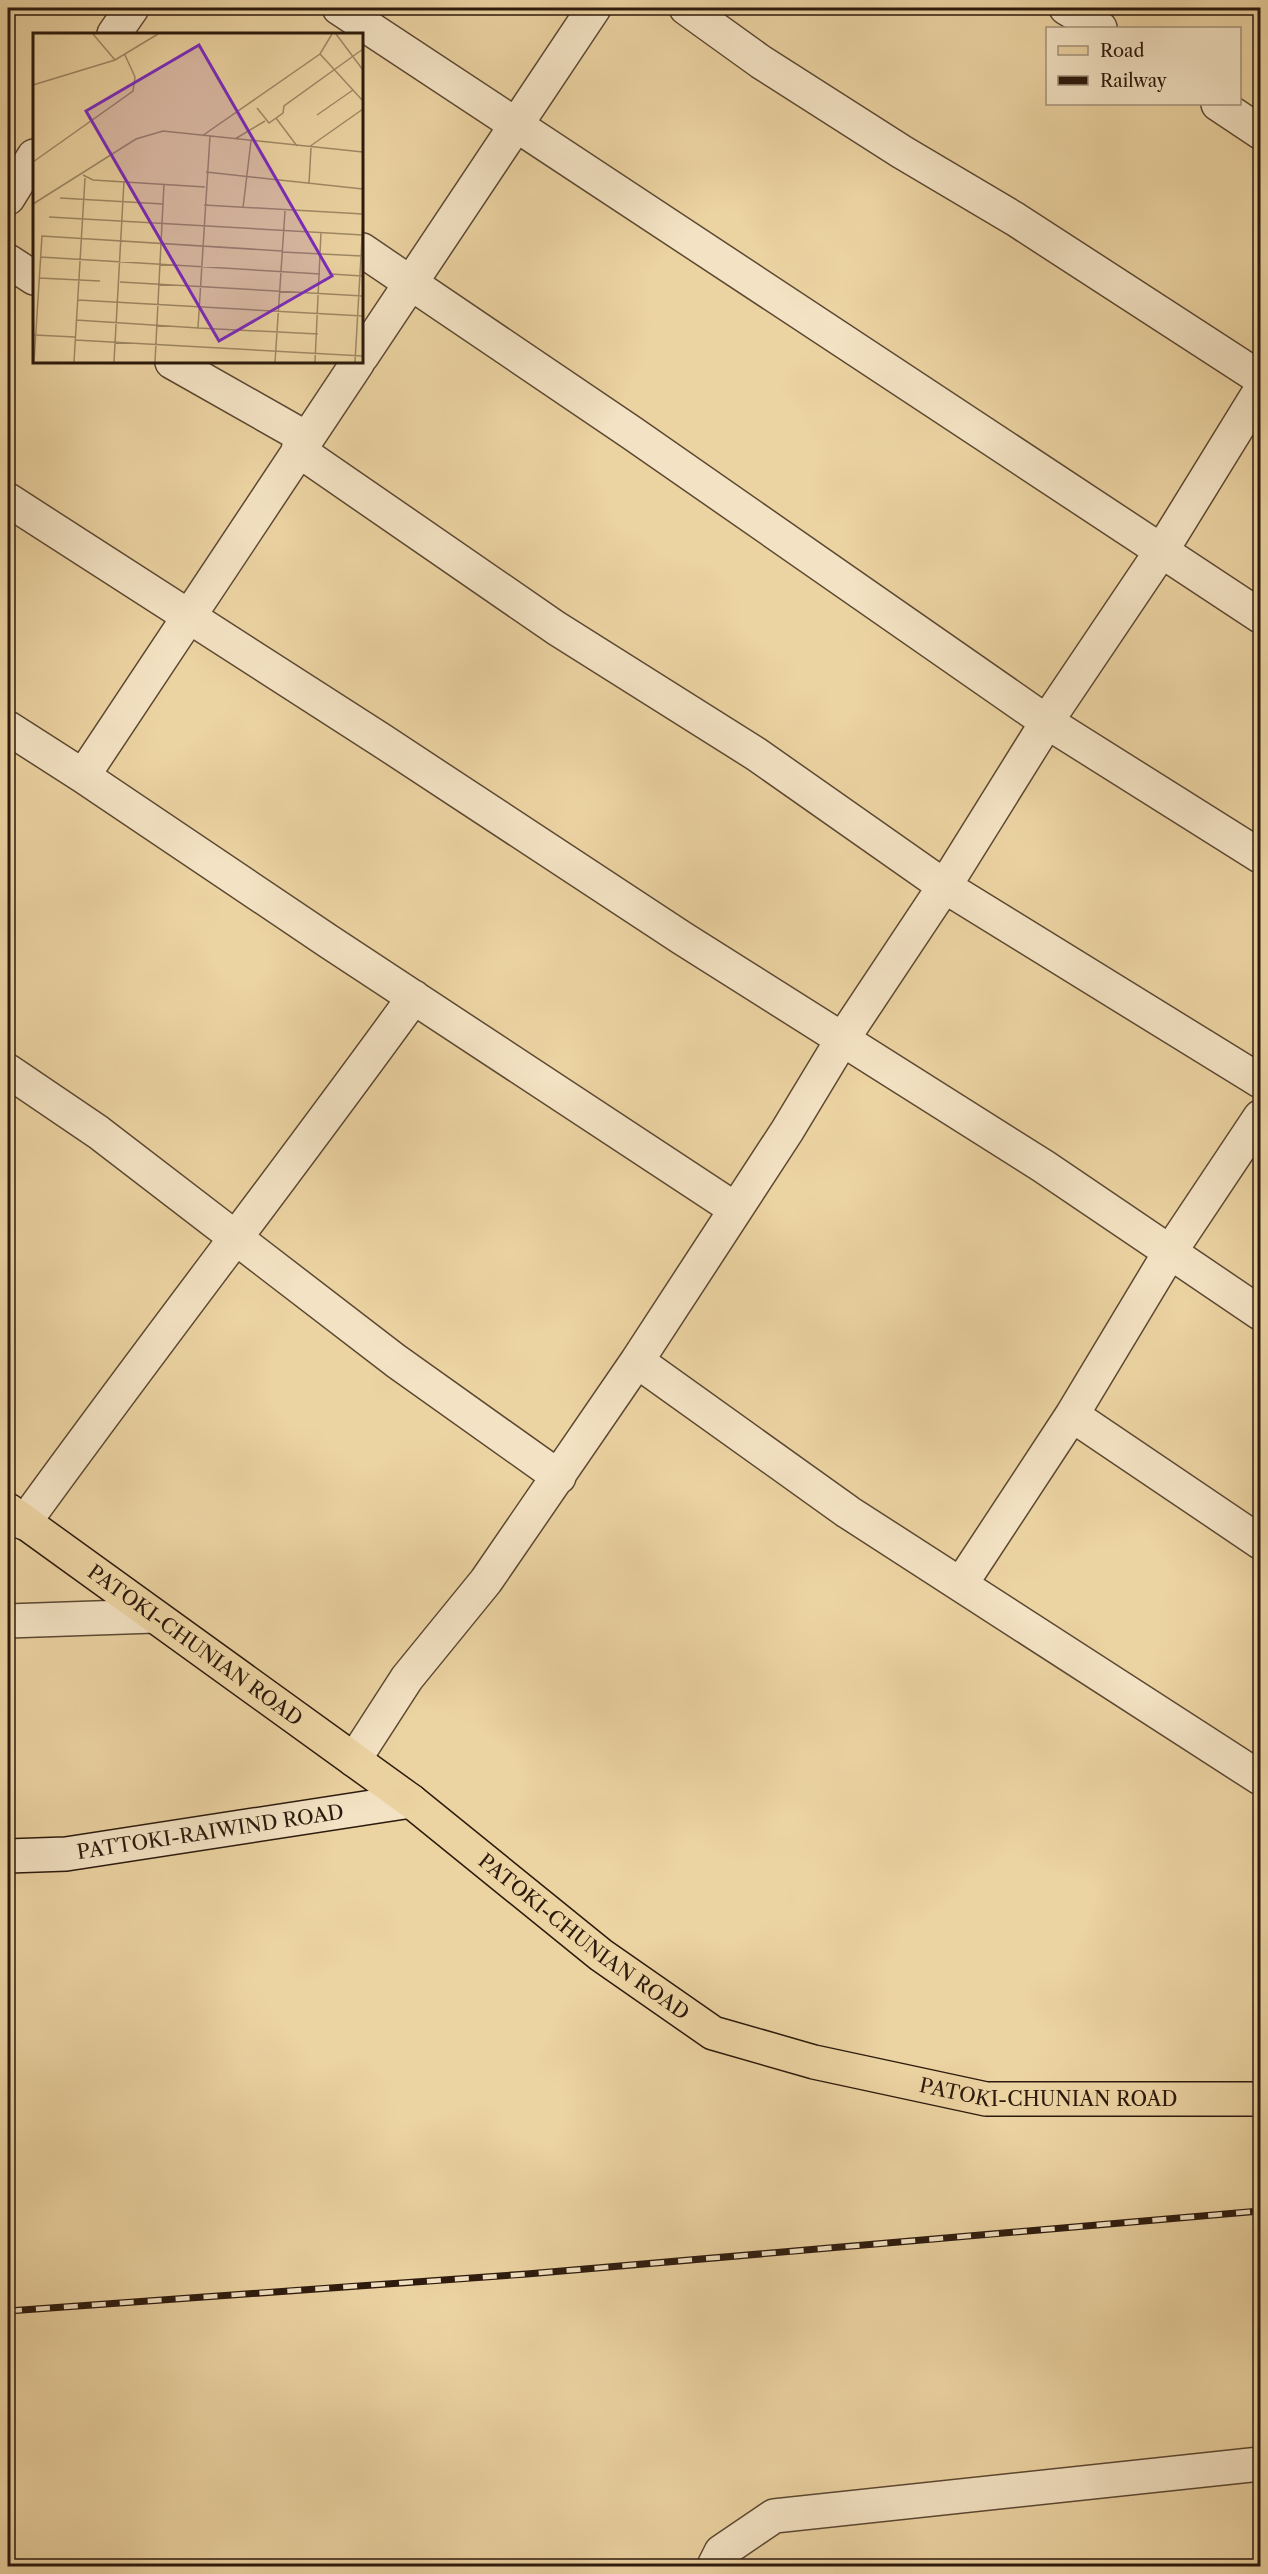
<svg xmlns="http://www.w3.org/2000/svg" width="1268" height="2574" font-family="'Libre Caslon Text',serif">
	<rect width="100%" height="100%" fill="#ecd3a2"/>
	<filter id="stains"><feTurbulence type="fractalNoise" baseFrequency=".00333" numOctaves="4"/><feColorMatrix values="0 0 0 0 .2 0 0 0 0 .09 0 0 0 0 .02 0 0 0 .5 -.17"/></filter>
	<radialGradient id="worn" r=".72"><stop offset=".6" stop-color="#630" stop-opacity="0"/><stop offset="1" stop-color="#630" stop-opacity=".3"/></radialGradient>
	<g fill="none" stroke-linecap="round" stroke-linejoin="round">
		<defs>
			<path id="street" d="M 339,8 L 1260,616
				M 686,8 L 761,62 L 902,152 L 1015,219 L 1260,378
				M 1066,8 L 1100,28
				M 114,34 L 132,8
				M 1218,104 L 1260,132
				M 8,198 L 34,156
				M 362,250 L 632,433 L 1047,722 L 1260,856
				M 8,261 L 34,278
				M 362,356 L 594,8
				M 172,362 L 306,438
				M 298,450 L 556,628 L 756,754 L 944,886 L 1260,1081
				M 8,500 L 381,740 L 682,938 L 1043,1166 L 1260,1313
				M 8,728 L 83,776 L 328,941 L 735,1209
				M 83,776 L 358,362
				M 8,1071 L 98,1132 L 396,1361 L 559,1477
				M 637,1361 L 848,1512 L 1260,1778
				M 1072,1415 L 1260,1542
				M 24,1523 C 152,1346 286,1174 414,997
				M 961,1584 L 1072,1415 L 1170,1252 L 1260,1117
				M 8,1621 L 154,1616
				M 354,1760 L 407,1678 L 486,1581 L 637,1361 L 787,1131 L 842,1040 L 951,876 L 1055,709 L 1162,550 L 1260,391
				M 714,2566 L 721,2552 L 774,2516 L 1260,2464"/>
			<g id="secondary">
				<path id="s1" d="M 8,1856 L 66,1854 L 411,1801"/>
			</g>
			<g id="primary">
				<path id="s2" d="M 8,1510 L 411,1801 L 601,1955 L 713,2033 L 814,2062 L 986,2099 L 1260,2099"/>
			</g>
		</defs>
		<!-- street casing -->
		<use href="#street" stroke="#5c4832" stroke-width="36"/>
		<!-- secondary casing -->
		<use href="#secondary" stroke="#2c1a0d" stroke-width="36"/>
		<!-- primary casing -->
		<use href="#primary" stroke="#2c1a0d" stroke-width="36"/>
		<!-- street -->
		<use href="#street" stroke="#f3e2c3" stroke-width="33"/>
		<!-- secondary -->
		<use href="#secondary" stroke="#f3e2c3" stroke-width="33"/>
		<!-- primary -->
		<use href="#primary" stroke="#ecd3a2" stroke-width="33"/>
		<defs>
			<path id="rail" d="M 8,2311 L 527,2274 L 1260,2211"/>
		</defs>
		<!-- rail casing -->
		<use href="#rail" stroke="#2c1a0d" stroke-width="7"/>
		<!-- rail -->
		<use href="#rail" stroke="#f3e2c3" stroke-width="4.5" stroke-dasharray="14" stroke-linecap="butt"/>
	</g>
	<g text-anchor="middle" stroke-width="4.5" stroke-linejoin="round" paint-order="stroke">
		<!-- street labels -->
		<g font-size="20" fill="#2c1a0d" stroke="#f3e2c3">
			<text dy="7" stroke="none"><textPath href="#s2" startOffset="231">PATOKI-CHUNIAN ROAD</textPath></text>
			<text dy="7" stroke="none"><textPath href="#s1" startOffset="204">PATTOKI-RAIWIND ROAD</textPath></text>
			<text dy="7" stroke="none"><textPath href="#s2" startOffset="717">PATOKI-CHUNIAN ROAD</textPath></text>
			<text dy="7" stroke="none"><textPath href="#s2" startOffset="1221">PATOKI-CHUNIAN ROAD</textPath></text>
		</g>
	</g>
	<!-- overview -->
	<g transform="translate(33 33)">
		<rect width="330" height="330" fill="#ecd3a2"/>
		<path fill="none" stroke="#9f8966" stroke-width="1.5" d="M 60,1 L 82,27M 303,1 L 330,37M 287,21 L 330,68M 0,52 L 82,27 L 125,1M 224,75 L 236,90 L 250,80 L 251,73 L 330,16M 284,82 L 320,57M 243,85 L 264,113M 169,103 L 287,21 L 299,1M 202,106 L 232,88M 276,114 L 330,76M 0,129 L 100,58 L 102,44 L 92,22M 173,139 L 330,156M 50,142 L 60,147 L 172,154M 276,150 L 278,115M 27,165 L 130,171M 0,171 L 103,106 L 130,98 L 330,119M 171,172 L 330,181M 210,175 L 218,108M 16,184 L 330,202M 249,219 L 329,223M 7,224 L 287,241M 298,241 L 329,243M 6,245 L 67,248M 87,249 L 330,263M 45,267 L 330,283M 43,287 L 165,295 L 177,103M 165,295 L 285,301M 1,302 L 42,304M 42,307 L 330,323M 1,329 L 9,203 L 249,218M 41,329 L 52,145M 81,329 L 91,148M 122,329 L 131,151M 242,329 L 252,178M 282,329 L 288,199M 322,329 L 330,188"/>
		<path fill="#7b2cbf" fill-opacity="0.15" stroke="#7b2cbf" stroke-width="3" d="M 166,12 L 299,243 L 186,308 L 53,78 Z"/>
		<rect width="330" height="330" fill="none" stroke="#2c1a0d" stroke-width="3"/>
	</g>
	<!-- margin -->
	<rect width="1268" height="2574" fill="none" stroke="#ecd3a2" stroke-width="30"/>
	<rect x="9" y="9" width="1250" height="2556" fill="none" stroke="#2c1a0d" stroke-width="3"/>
	<rect x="15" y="15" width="1238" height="2544" fill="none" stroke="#2c1a0d" stroke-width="1.5"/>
	<!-- legend -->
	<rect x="1046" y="27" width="195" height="78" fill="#f3e2c3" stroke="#a3927a" stroke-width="1.5"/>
	<rect x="1058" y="46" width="30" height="9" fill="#ecd3a2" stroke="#a3927a" stroke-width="1.5"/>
	<text x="1100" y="57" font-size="18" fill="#2c1a0d">Road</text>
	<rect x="1058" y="76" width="30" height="9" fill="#2c1a0d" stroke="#a3927a" stroke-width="1.5"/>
	<text x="1100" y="87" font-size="18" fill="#2c1a0d">Railway</text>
	<rect width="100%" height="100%" filter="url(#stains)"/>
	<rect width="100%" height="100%" fill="url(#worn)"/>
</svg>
